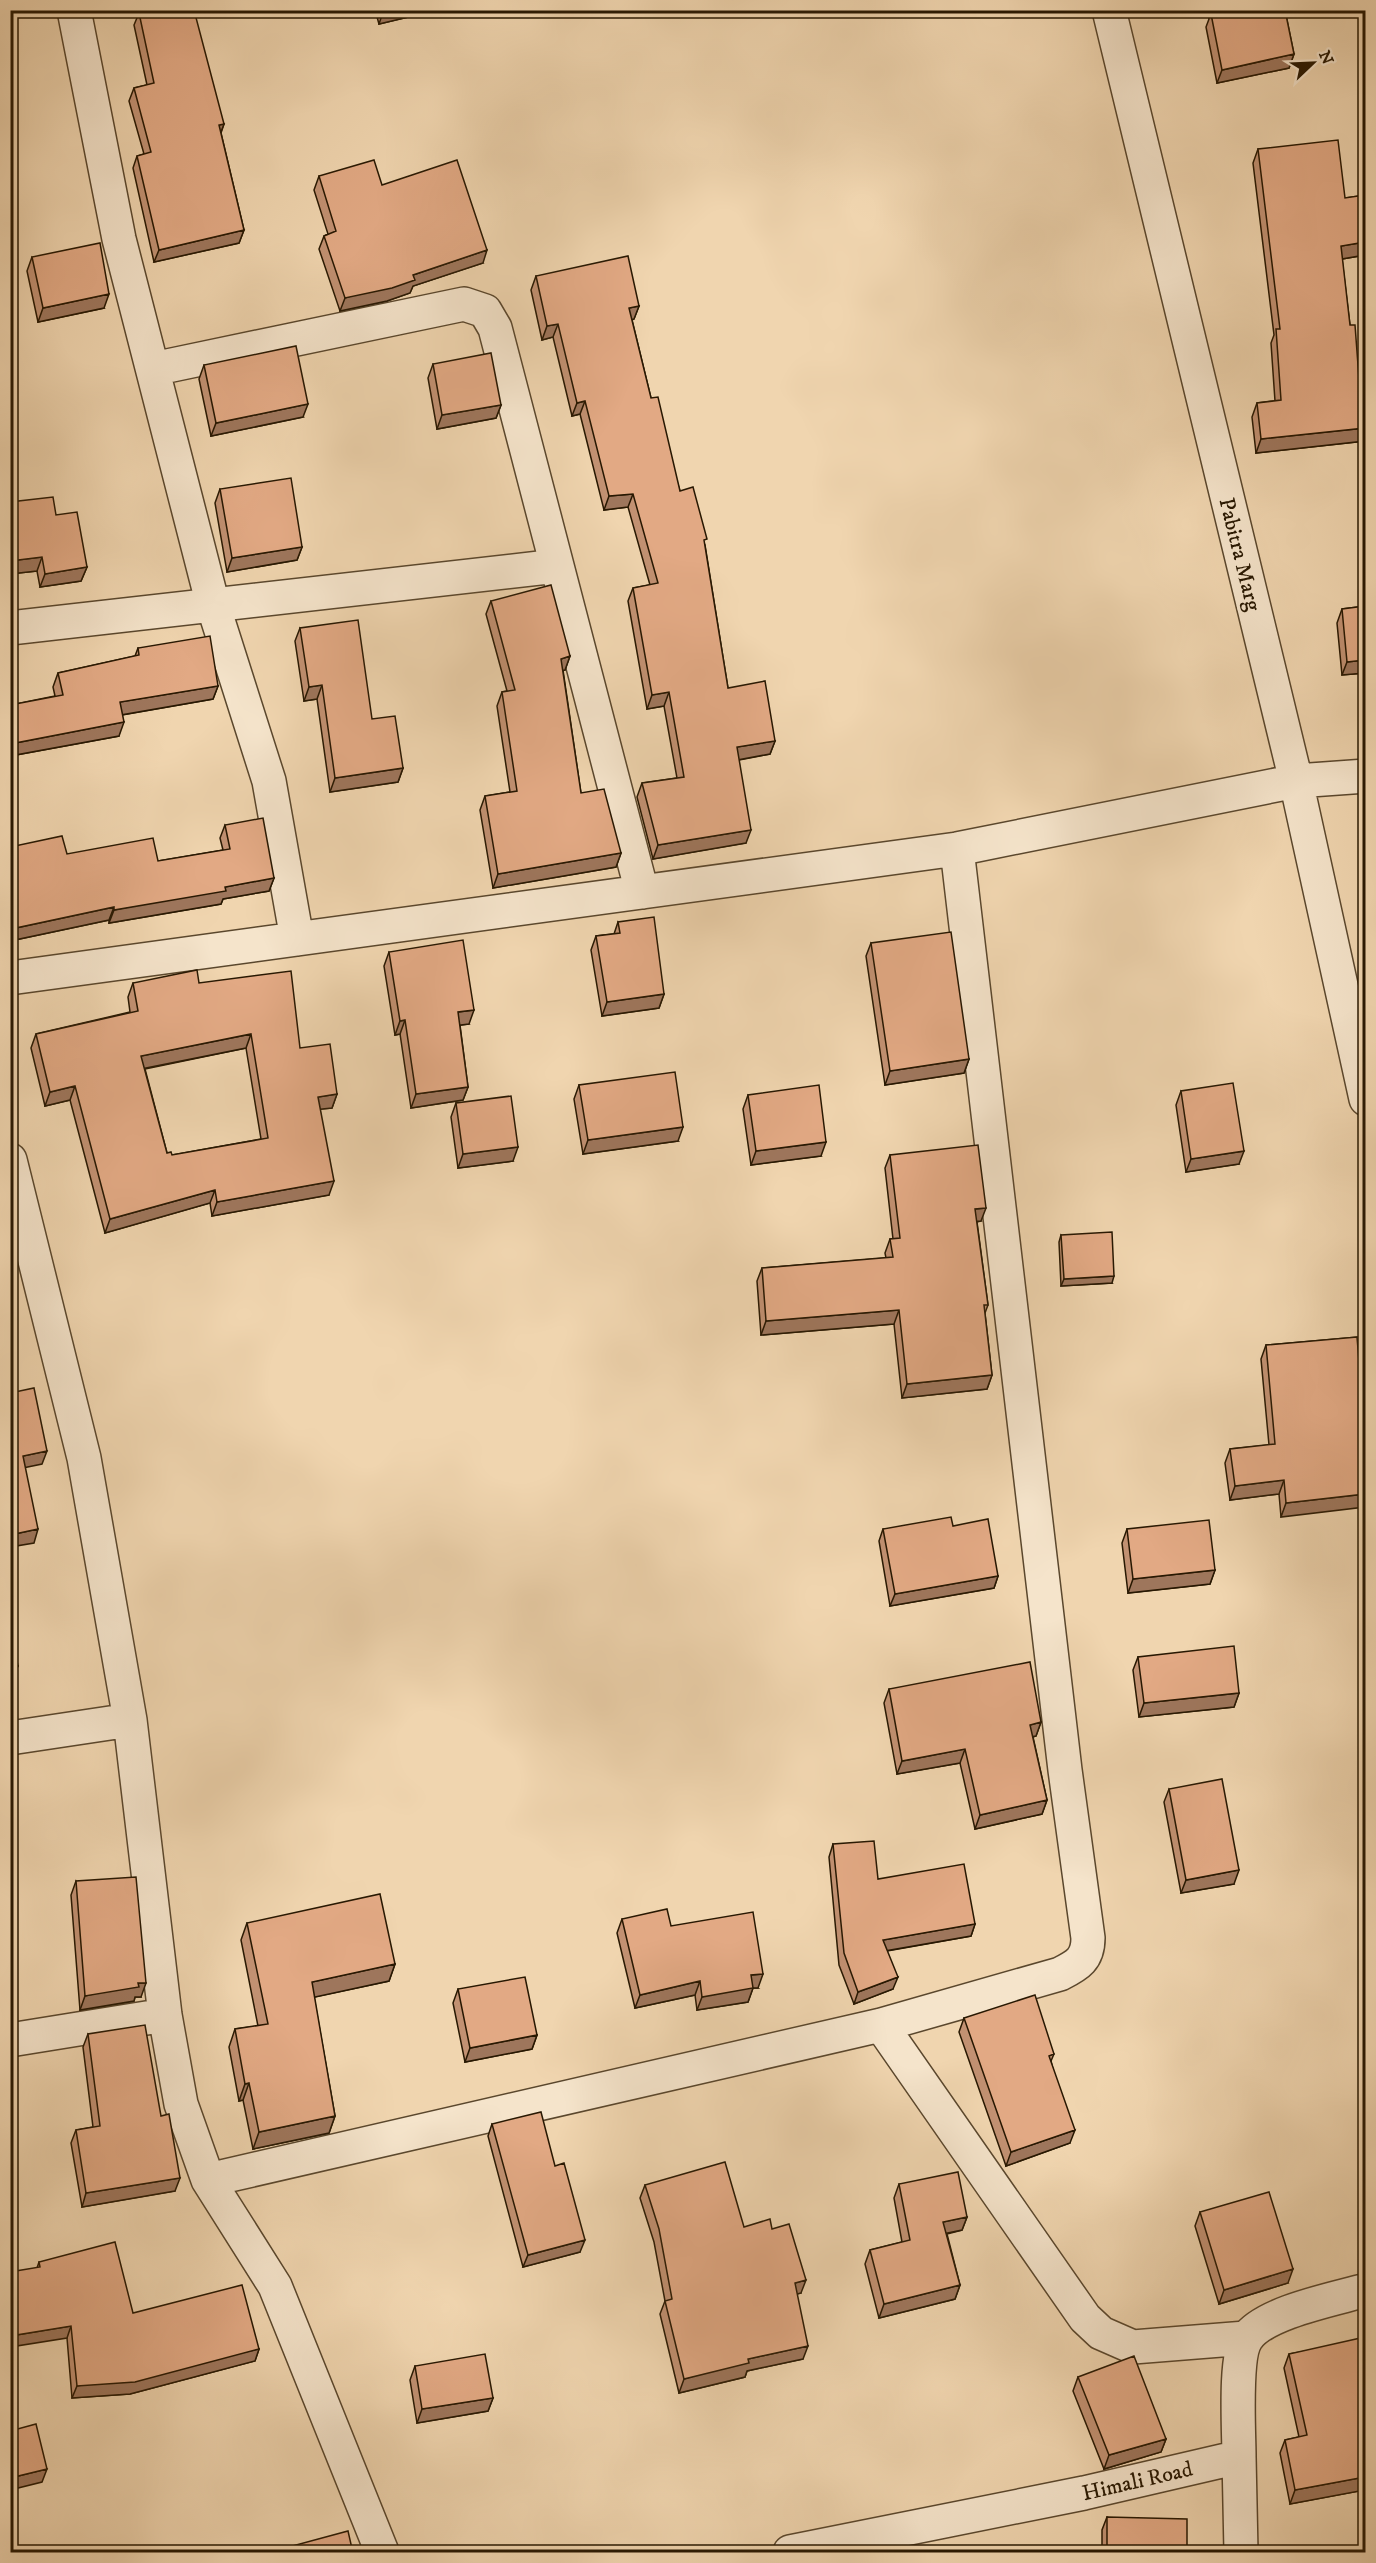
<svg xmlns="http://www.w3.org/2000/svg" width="1376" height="2563" font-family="'IM FELL DW Pica',serif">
	<rect width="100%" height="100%" fill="#f0d5af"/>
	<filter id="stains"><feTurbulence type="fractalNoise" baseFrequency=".00333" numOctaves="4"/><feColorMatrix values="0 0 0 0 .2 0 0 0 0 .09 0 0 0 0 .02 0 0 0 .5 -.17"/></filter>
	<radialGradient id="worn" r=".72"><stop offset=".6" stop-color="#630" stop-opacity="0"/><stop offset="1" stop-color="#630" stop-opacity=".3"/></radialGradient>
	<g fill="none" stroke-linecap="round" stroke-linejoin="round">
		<defs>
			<path id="minor" d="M 74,10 L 119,239 L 213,605 L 269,781 L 297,939
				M 1109,10 L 1296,781 L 1366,1099
				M 153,369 L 464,304 L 485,311 L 495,328 L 642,892
				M 10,628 L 557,566
				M 10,978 L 957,849 L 1296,781 L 1366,776
				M 10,1160 L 84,1458 L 130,1720 L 165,2015 L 181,2104 L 208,2180 L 275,2286 L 382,2552
				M 10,1738 L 130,1720
				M 881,2025 L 1085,2318 L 1101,2333 L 1133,2347 L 1246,2338
				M 10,2040 L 165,2015
				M 208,2180 L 881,2025 L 1060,1974 C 1078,1965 1088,1959 1088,1938 L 1065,1770 L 957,849
				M 1239,2457 L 1241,2552
				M 790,2552 L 1084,2493 L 1239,2457 C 1239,2432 1234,2356 1247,2338 C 1265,2312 1335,2299 1366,2290"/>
		</defs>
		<!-- minor casing -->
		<use href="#minor" stroke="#5a472d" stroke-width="36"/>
		<!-- minor -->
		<use href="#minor" stroke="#f5e4cb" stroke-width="33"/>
	</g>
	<!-- wall -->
	<path fill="#c29172" stroke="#281802" stroke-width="1.5" fill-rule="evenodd" d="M 375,10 L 414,10 L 413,16 L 379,24 Z
		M 1207,10 L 1285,10 L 1294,54 L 1289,68 L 1217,83 L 1206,27 L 1209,19 Z
		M 139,13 L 224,124 L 221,133 L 244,230 L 239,243 L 154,262 L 133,168 L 137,156 L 144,154 L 129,101 L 134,88 L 147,85 L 134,25 Z
		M 1258,149 L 1345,198 L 1365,195 L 1365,255 L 1342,259 L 1350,325 L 1360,392 L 1365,391 L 1365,441 L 1256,453 L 1252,417 L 1257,403 L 1275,401 L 1271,343 L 1274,335 L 1253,163 Z
		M 319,176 L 382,185 L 483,263 L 413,286 L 410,293 L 387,301 L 340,311 L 319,249 L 324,236 L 328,234 L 314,190 Z
		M 32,257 L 104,308 L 38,322 L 27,271 Z
		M 536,276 L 639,306 L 634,319 L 632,320 L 651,398 L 680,491 L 705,545 L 728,688 L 775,741 L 770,754 L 739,760 L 746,843 L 653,859 L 637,797 L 642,783 L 677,778 L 664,706 L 647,709 L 628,601 L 633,588 L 650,585 L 628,507 L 604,510 L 580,414 L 572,416 L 553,337 L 542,340 L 531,290 Z
		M 433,364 L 501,405 L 496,418 L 437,429 L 428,378 Z
		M 204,365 L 303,417 L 211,436 L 199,379 Z
		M 220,489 L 302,547 L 297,560 L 227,572 L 215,503 Z
		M 10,502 L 56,515 L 87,567 L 81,581 L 40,587 L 37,571 L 10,574 Z
		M 491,601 L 570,656 L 565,670 L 563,670 L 581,793 L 621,853 L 616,867 L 493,888 L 480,810 L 485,796 L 510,792 L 497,706 L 502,692 L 507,691 L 486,614 Z
		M 1365,606 L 1365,673 L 1342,675 L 1337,623 L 1342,609 Z
		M 300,628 L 403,768 L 398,782 L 330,792 L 317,699 L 304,701 L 295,641 Z
		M 138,648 L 218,686 L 213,699 L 122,715 L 119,736 L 10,756 L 10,705 L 55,696 L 53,687 L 58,673 L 135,656 Z
		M 225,825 L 274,878 L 269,891 L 223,899 L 221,904 L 109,923 L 109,920 L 10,941 L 10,847 L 67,854 L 158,861 L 223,850 L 220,838 Z
		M 618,922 L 664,994 L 659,1008 L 602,1016 L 591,950 L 596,936 L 614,934 Z
		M 871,943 L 969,1059 L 964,1073 L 885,1085 L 866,956 Z
		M 389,952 L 469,1024 L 460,1025 L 468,1087 L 463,1100 L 411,1108 L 400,1034 L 395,1035 L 384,966 Z
		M 133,983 L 199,983 L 300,1048 L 337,1094 L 332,1108 L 320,1109 L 329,1195 L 212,1216 L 210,1203 L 105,1233 L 70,1100 L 45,1106 L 31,1048 L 36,1034 L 130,1012 L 128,997 ZM 246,1048 L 261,1139 L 172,1155 L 167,1153 L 145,1069 Z
		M 579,1085 L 678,1141 L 583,1154 L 574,1099 Z
		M 1181,1091 L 1239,1164 L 1186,1172 L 1176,1105 Z
		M 748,1095 L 821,1156 L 751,1165 L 743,1109 Z
		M 456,1103 L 513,1161 L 458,1168 L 451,1117 Z
		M 890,1155 L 981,1221 L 977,1222 L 988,1305 L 985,1313 L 992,1375 L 987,1389 L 902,1398 L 894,1324 L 761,1335 L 757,1281 L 762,1268 L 886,1258 L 885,1253 L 890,1239 L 893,1239 L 885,1168 Z
		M 1061,1235 L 1112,1283 L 1061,1286 L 1059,1242 Z
		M 1357,1337 L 1281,1517 L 1279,1494 L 1230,1500 L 1225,1463 L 1230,1449 L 1269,1445 L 1261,1359 L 1266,1345 Z
		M 953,1526 L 998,1576 L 994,1588 L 890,1606 L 879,1541 L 883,1529 Z
		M 1127,1529 L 1215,1570 L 1210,1584 L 1128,1593 L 1122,1543 Z
		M 1138,1657 L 1239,1693 L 1234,1707 L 1139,1717 L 1133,1670 Z
		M 889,1689 L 1041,1722 L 1036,1736 L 1033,1737 L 1047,1800 L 1042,1814 L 975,1829 L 960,1763 L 897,1774 L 884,1703 Z
		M 1169,1789 L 1234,1884 L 1181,1893 L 1164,1802 Z
		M 833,1844 L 878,1879 L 975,1924 L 971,1936 L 887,1951 L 893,1989 L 854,2004 L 839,1965 L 829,1857 Z
		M 76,1881 L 141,1997 L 135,1997 L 134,2001 L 80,2010 L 71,1895 Z
		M 622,1919 L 671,1926 L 758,1988 L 753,1988 L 748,2002 L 697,2010 L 695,1995 L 635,2008 L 617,1933 Z
		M 247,1923 L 395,1964 L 389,1981 L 314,1997 L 335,2116 L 329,2133 L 253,2149 L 243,2100 L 239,2101 L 229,2047 L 235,2029 L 258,2026 L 241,1940 Z
		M 458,1989 L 537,2035 L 532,2049 L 465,2062 L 453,2003 Z
		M 964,2018 L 1054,2054 L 1051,2061 L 1070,2143 L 1006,2166 L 959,2032 Z
		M 88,2034 L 161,2116 L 175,2191 L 82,2207 L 71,2143 L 76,2130 L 93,2127 L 83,2047 Z
		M 492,2124 L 555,2166 L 580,2252 L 523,2267 L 488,2136 Z
		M 899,2184 L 967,2217 L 962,2230 L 947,2234 L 960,2285 L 955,2299 L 879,2318 L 865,2264 L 870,2250 L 902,2242 L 894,2198 Z
		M 645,2185 L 744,2227 L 772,2229 L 801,2293 L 797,2294 L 803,2359 L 747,2371 L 745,2377 L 679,2393 L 660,2314 L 665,2301 L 654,2242 L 640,2198 Z
		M 1200,2212 L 1288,2283 L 1219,2304 L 1195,2226 Z
		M 39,2262 L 133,2313 L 259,2349 L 255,2361 L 130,2394 L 72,2398 L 67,2338 L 37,2268 Z
		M 1365,2341 L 1365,2490 L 1290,2504 L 1280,2453 L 1285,2440 L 1299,2437 L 1284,2368 L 1289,2354 Z
		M 415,2366 L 493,2398 L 488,2411 L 417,2423 L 410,2380 Z
		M 1078,2377 L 1166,2439 L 1161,2452 L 1104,2469 L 1073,2391 Z
		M 1107,2517 L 1187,2553 L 1102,2553 L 1102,2530 Z"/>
	<!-- shaded-wall -->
	<path fill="#9e765c" stroke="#281802" stroke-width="1.5" d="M 400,10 L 414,10 L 413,16 L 379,24 L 382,15 Z
		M 1294,54 L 1289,68 L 1217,83 L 1222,70 Z
		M 224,124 L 219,137 L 219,125 Z
		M 244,230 L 239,243 L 154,262 L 159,250 Z
		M 1365,242 L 1365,255 L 1336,260 L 1341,246 Z
		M 487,250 L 483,263 L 413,286 L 410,293 L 387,301 L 340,311 L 345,298 Z
		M 109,294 L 104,308 L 38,322 L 43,308 Z
		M 639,306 L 634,319 L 624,322 L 629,308 Z
		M 558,324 L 553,337 L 542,340 L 547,326 Z
		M 585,401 L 580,414 L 572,416 L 577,403 Z
		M 308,404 L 303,417 L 211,436 L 216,423 Z
		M 501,405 L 496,418 L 437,429 L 442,415 Z
		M 1365,428 L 1365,441 L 1256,453 L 1261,439 Z
		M 633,494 L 628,507 L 604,510 L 609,496 Z
		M 302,547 L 297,560 L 227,572 L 232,558 Z
		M 42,557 L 37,571 L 10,574 L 10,561 Z
		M 87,567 L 81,581 L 40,587 L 45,574 Z
		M 570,656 L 565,670 L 556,672 L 561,659 Z
		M 1365,660 L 1365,673 L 1342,675 L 1347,662 Z
		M 322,685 L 317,699 L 304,701 L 309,687 Z
		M 218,686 L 213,699 L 115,716 L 120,702 Z
		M 669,692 L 664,706 L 647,709 L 652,695 Z
		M 124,722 L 119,736 L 10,756 L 10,744 Z
		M 775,741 L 770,754 L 732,761 L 737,747 Z
		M 403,768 L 398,782 L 330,792 L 335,778 Z
		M 751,830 L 746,843 L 653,859 L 658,845 Z
		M 621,853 L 616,867 L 493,888 L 498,874 Z
		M 274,878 L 269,891 L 223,899 L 221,904 L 109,923 L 114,910 L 225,887 Z
		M 114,907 L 109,920 L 10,941 L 10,932 L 11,929 Z
		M 664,994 L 659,1008 L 602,1016 L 607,1002 Z
		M 474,1010 L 469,1024 L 453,1026 L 458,1012 Z
		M 405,1020 L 400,1034 L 395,1035 L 400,1021 Z
		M 251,1034 L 246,1048 L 136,1070 L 141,1056 Z
		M 969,1059 L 964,1073 L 885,1085 L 890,1071 Z
		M 75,1086 L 70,1100 L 45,1106 L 50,1092 Z
		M 468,1087 L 463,1100 L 411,1108 L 416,1094 Z
		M 337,1094 L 332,1108 L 313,1110 L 318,1097 Z
		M 683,1127 L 678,1141 L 583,1154 L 588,1140 Z
		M 826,1142 L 821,1156 L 751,1165 L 756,1151 Z
		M 518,1147 L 513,1161 L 458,1168 L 463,1154 Z
		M 1244,1151 L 1239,1164 L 1186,1172 L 1191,1159 Z
		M 334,1181 L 329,1195 L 212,1216 L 217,1202 Z
		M 215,1190 L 210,1203 L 105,1233 L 110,1219 Z
		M 986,1208 L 981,1221 L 970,1222 L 975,1209 Z
		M 1114,1276 L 1112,1283 L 1061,1286 L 1064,1279 Z
		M 899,1310 L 894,1324 L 761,1335 L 766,1321 Z
		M 992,1375 L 987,1389 L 902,1398 L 907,1384 Z
		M 47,1451 L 42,1464 L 18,1469 L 23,1456 Z
		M 1284,1480 L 1279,1494 L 1230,1500 L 1235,1486 Z
		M 1365,1494 L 1365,1507 L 1281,1517 L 1286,1503 Z
		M 38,1529 L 34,1543 L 10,1547 L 10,1535 Z
		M 1215,1570 L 1210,1584 L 1128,1593 L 1133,1579 Z
		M 998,1576 L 994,1588 L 890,1606 L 895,1594 Z
		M 17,1613 L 13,1626 L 10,1627 L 10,1614 Z
		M 18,1666 L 13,1679 L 10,1680 L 10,1667 Z
		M 1239,1693 L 1234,1707 L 1139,1717 L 1144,1703 Z
		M 1041,1722 L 1036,1736 L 1025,1738 L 1030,1725 Z
		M 965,1749 L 960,1763 L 897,1774 L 902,1761 Z
		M 1047,1800 L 1042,1814 L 975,1829 L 980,1815 Z
		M 1239,1870 L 1234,1884 L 1181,1893 L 1186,1880 Z
		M 975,1924 L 971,1936 L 879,1952 L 883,1940 Z
		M 395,1964 L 389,1981 L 306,1999 L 312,1982 Z
		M 763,1974 L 758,1988 L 753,1988 L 748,2002 L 697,2010 L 702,1997 L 751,1975 Z
		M 898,1977 L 893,1989 L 854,2004 L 858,1992 Z
		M 700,1981 L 695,1995 L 635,2008 L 640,1995 Z
		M 138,1983 L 146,1983 L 141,1997 L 135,1997 L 134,2001 L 80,2010 L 85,1996 Z
		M 537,2035 L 532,2049 L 465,2062 L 470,2048 Z
		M 249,2083 L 243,2100 L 239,2101 L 245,2084 Z
		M 335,2116 L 329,2133 L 253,2149 L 259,2132 Z
		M 1075,2130 L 1070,2143 L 1006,2166 L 1011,2152 Z
		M 180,2178 L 175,2191 L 82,2207 L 86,2193 Z
		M 967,2217 L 962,2230 L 938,2235 L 943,2222 Z
		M 585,2240 L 580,2252 L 523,2267 L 528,2255 Z
		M 1293,2269 L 1288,2283 L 1219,2304 L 1224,2290 Z
		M 806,2280 L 801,2293 L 790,2296 L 795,2283 Z
		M 960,2285 L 955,2299 L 879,2318 L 884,2304 Z
		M 71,2326 L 67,2338 L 10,2347 L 10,2336 Z
		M 808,2346 L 803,2359 L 747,2371 L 745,2377 L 679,2393 L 684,2379 L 748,2359 Z
		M 259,2349 L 255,2361 L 130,2394 L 72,2398 L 77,2386 Z
		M 493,2398 L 488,2411 L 417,2423 L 422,2409 Z
		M 1166,2439 L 1161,2452 L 1104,2469 L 1109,2455 Z
		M 47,2469 L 42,2482 L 10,2490 L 10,2478 Z
		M 1365,2477 L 1365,2490 L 1290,2504 L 1295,2490 Z"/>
	<!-- building -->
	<path fill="#e2a984" stroke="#281802" stroke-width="1.5" fill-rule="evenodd" d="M 149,10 L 194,10 L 224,124 L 219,125 L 244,230 L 159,250 L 137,156 L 151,152 L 134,88 L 154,83 L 139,13 Z
		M 381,10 L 400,10 L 382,15 Z
		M 1215,10 L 1285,10 L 1294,54 L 1222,70 L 1211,14 L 1215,13 Z
		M 1338,140 L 1345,198 L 1365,195 L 1365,242 L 1341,246 L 1350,325 L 1355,325 L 1360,392 L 1365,391 L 1365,428 L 1261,439 L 1257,403 L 1281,400 L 1276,329 L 1280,329 L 1258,149 Z
		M 374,160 L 382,185 L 457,160 L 487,250 L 413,275 L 415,280 L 392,288 L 345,298 L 324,236 L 336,231 L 319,176 Z
		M 100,243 L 109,294 L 43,308 L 32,257 Z
		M 628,256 L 639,306 L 629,308 L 651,398 L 658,397 L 680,491 L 693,487 L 707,539 L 704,540 L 728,688 L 765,681 L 775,741 L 737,747 L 751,830 L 658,845 L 642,783 L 684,777 L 669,692 L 652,695 L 633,588 L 658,583 L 633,494 L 609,496 L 585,401 L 577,403 L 558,324 L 547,326 L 536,276 Z
		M 296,346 L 308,404 L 216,423 L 204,365 Z
		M 491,353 L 501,405 L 442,415 L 433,364 Z
		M 291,478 L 302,547 L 232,558 L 220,489 Z
		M 53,497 L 56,515 L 77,512 L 87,567 L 45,574 L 42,557 L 10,561 L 10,502 Z
		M 551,585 L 570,656 L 561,659 L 581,793 L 604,789 L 621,853 L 498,874 L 485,796 L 517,791 L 502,692 L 515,690 L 491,601 Z
		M 1365,606 L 1365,660 L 1347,662 L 1342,609 Z
		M 358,620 L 372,719 L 395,716 L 403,768 L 335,778 L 322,685 L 309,687 L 300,628 Z
		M 210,636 L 218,686 L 120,702 L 124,722 L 10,744 L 10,705 L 63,695 L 58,673 L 139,655 L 138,648 Z
		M 263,818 L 274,878 L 225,887 L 226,891 L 114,910 L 114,907 L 11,929 L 10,925 L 10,864 L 14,863 L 10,847 L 62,836 L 67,854 L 153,838 L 158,861 L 230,849 L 225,825 Z
		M 654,917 L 664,994 L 607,1002 L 596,936 L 620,933 L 618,922 Z
		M 951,932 L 969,1059 L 890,1071 L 871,943 Z
		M 463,940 L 474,1010 L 458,1012 L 468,1087 L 416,1094 L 405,1020 L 400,1021 L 389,952 Z
		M 197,970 L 199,983 L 291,971 L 300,1048 L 330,1044 L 337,1094 L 318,1097 L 334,1181 L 217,1202 L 215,1190 L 110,1219 L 75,1086 L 50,1092 L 36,1034 L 138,1011 L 133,983 ZM 251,1034 L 268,1138 L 172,1155 L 171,1152 L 167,1153 L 141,1056 Z
		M 675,1072 L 683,1127 L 588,1140 L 579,1085 Z
		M 1233,1083 L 1244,1151 L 1191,1159 L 1181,1091 Z
		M 819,1085 L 826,1142 L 756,1151 L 748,1095 Z
		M 511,1096 L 518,1147 L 463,1154 L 456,1103 Z
		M 978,1145 L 986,1208 L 975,1209 L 988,1305 L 984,1305 L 992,1375 L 907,1384 L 899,1310 L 766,1321 L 762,1268 L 893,1257 L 890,1239 L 900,1238 L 890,1155 Z
		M 1112,1232 L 1114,1276 L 1064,1279 L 1061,1235 Z
		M 1357,1337 L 1365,1434 L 1365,1494 L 1286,1503 L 1284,1480 L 1235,1486 L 1230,1449 L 1275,1444 L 1266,1345 Z
		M 34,1388 L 47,1451 L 23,1456 L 38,1529 L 10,1535 L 10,1393 Z
		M 951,1517 L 953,1526 L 988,1519 L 998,1576 L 895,1594 L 883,1529 Z
		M 1209,1520 L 1215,1570 L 1133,1579 L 1127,1529 Z
		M 10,1555 L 17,1613 L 10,1614 Z
		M 10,1625 L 18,1666 L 10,1667 Z
		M 1234,1646 L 1239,1693 L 1144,1703 L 1138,1657 Z
		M 1030,1662 L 1041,1722 L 1030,1725 L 1047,1800 L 980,1815 L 965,1749 L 902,1761 L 889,1689 Z
		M 1222,1779 L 1239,1870 L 1186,1880 L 1169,1789 Z
		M 874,1841 L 878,1879 L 964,1864 L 975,1924 L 883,1940 L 898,1977 L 858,1992 L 844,1953 L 833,1844 Z
		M 136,1877 L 146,1983 L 138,1983 L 139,1987 L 85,1996 L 76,1881 Z
		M 380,1894 L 395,1964 L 312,1982 L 335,2116 L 259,2132 L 249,2083 L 245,2084 L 235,2029 L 268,2024 L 247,1923 Z
		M 667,1909 L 671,1926 L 753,1912 L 763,1974 L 751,1975 L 753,1988 L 702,1997 L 700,1981 L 640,1995 L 622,1919 Z
		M 525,1977 L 537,2035 L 470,2048 L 458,1989 Z
		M 1035,1995 L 1054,2054 L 1049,2056 L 1075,2130 L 1011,2152 L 964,2018 Z
		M 145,2025 L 161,2116 L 169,2114 L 180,2178 L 86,2193 L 76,2130 L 100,2126 L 88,2034 Z
		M 541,2112 L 555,2166 L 564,2163 L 585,2240 L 528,2255 L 492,2124 Z
		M 725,2162 L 744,2227 L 770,2219 L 772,2229 L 789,2224 L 806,2280 L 795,2283 L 808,2346 L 748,2359 L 749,2363 L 684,2379 L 665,2301 L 672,2299 L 659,2229 L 645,2185 Z
		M 958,2172 L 967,2217 L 943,2222 L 960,2285 L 884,2304 L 870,2250 L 910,2240 L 899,2184 Z
		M 1269,2192 L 1293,2269 L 1224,2290 L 1200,2212 Z
		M 115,2242 L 133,2313 L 242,2285 L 259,2349 L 135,2382 L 77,2386 L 71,2326 L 10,2336 L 10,2272 L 40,2267 L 39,2262 Z
		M 1365,2337 L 1365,2477 L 1295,2490 L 1285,2440 L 1307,2435 L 1289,2354 Z
		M 485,2354 L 493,2398 L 422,2409 L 415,2366 Z
		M 1134,2356 L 1166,2439 L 1109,2455 L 1078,2377 Z
		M 36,2424 L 47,2469 L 10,2478 L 10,2431 Z
		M 1107,2517 L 1187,2519 L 1187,2553 L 1107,2553 Z
		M 348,2531 L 353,2553 L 270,2553 L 270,2552 Z"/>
	<g text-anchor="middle" stroke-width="6" stroke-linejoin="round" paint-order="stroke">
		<!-- street labels -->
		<g font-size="22" fill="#281802" stroke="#f5e4cb">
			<text transform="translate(1241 554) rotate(76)" y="8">Pabitra Marg</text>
			<text transform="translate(1137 2480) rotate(-13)" y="8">Himali Road</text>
		</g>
	</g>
	<!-- margin -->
	<rect width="1376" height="2563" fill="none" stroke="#f0d5af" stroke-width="36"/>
	<rect x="12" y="12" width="1352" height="2539" fill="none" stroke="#281802" stroke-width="3"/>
	<rect x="18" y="18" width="1340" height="2527" fill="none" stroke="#281802" stroke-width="1.5"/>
	<!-- north arrow -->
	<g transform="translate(1313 63) rotate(67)" stroke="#f5e4cb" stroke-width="4.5" paint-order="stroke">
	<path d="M0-4.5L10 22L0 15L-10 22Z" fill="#281802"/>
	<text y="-9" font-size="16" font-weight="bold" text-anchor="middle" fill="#281802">N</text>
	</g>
	<rect width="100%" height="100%" filter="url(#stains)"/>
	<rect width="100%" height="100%" fill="url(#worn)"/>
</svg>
